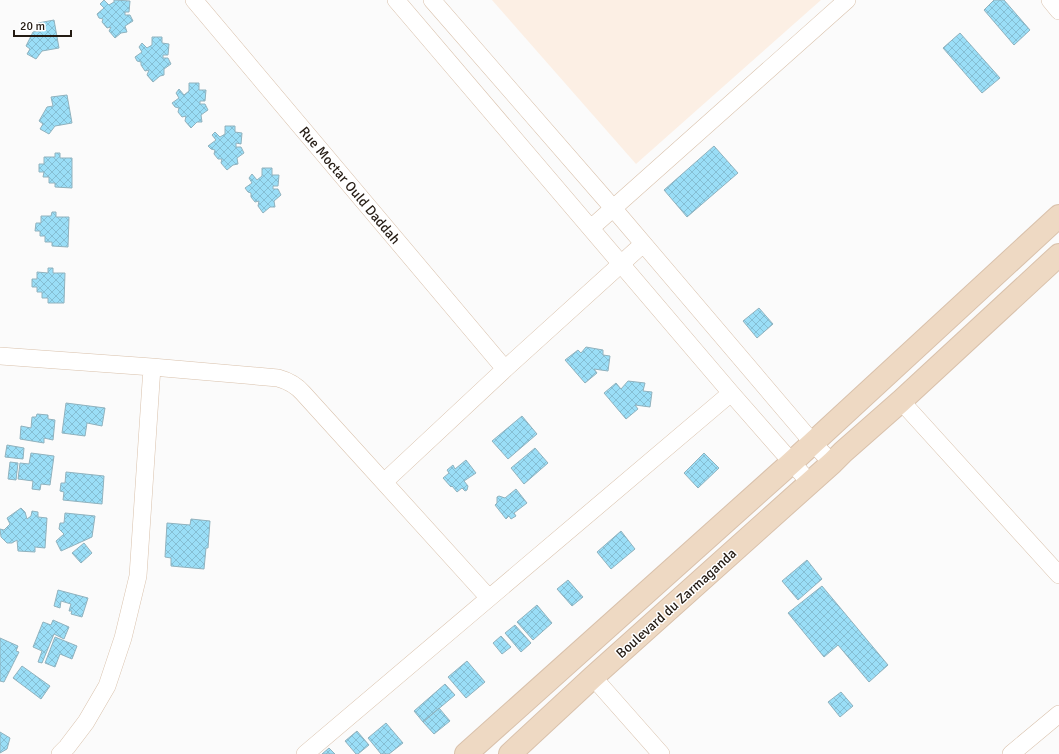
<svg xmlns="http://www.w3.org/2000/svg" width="1059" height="754" font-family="Signika,sans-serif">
	<defs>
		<pattern id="building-cross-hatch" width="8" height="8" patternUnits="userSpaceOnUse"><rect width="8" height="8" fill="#9adef7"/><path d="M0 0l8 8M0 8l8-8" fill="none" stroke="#85bed3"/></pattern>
	</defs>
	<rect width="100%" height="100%" fill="#fbfbfb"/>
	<!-- built -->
	<path fill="#fcefe4" d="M 492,0 L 821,0 L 636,164 Z"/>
	<!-- building -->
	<path fill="url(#building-cross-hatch)" stroke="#90b2be" d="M 104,0 L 109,5 L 114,2 L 114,0 L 130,1 L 129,12 L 125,12 L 125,15 L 130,15 L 133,21 L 125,26 L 127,32 L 121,33 L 115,38 L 109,31 L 111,27 L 107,28 L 102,22 L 103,19 L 99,18 L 97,14 L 104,8 L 100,4 Z
		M 994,0 L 1004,0 L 1030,30 L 1014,45 L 984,10 Z
		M 54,20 L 59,48 L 42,51 L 36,59 L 27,54 L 30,49 L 26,46 L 33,32 L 39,31 L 38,23 Z
		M 960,33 L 1000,78 L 982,93 L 943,48 Z
		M 152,37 L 162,37 L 162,43 L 169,44 L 168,55 L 163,55 L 163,58 L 168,58 L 171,64 L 164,69 L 164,75 L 160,76 L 153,82 L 147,75 L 149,70 L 145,71 L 141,65 L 141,62 L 137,61 L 135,57 L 142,52 L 139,47 L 142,43 L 147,48 L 152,45 Z
		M 189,83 L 199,83 L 199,90 L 206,90 L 205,101 L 200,101 L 200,104 L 205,104 L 208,110 L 201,115 L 202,122 L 197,122 L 191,128 L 185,121 L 186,116 L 182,117 L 178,112 L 179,108 L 175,107 L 172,103 L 179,98 L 176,93 L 179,89 L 184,95 L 189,91 Z
		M 67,95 L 72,123 L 55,126 L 49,134 L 40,129 L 43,124 L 39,121 L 47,107 L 53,106 L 51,97 Z
		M 225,126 L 235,126 L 235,132 L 242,133 L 241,144 L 236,143 L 236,147 L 241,147 L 244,153 L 237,158 L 238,164 L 233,165 L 227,170 L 221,163 L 222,159 L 218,159 L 214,154 L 215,150 L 211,149 L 208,146 L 216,140 L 212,135 L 215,132 L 220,137 L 225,134 Z
		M 714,146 L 738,173 L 687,217 L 664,190 Z
		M 55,153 L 60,153 L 60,158 L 72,158 L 72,188 L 55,187 L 55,183 L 49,183 L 49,177 L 43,177 L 44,172 L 39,172 L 39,164 L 44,164 L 44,157 L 55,157 Z
		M 262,168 L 272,168 L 272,175 L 279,175 L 278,186 L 273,186 L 273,189 L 278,189 L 281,195 L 274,201 L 275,207 L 270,207 L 263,213 L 258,206 L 259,201 L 255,202 L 251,197 L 251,193 L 248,192 L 245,188 L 252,183 L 249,178 L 252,174 L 257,180 L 262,176 Z
		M 52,212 L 56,212 L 56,217 L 69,217 L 68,247 L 52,246 L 52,242 L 45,242 L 45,236 L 40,236 L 40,231 L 35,231 L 36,223 L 41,223 L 41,216 L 51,216 Z
		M 48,268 L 53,268 L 53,273 L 65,273 L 64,303 L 48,303 L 48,298 L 42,298 L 42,292 L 37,292 L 37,287 L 32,287 L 32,279 L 37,279 L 37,272 L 48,273 Z
		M 759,308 L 773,324 L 757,338 L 743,321 Z
		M 586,347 L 603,350 L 603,355 L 610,356 L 608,371 L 594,369 L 597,373 L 585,383 L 565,360 L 578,350 L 581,353 Z
		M 628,381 L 645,383 L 643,391 L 652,392 L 650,407 L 635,405 L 638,409 L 626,419 L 604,393 L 616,383 L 621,389 Z
		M 66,403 L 105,408 L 102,426 L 87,423 L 85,436 L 62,433 Z
		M 37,414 L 48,415 L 48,419 L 55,420 L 53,440 L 44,438 L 44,443 L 20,439 L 21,426 L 31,428 L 32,417 L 36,417 Z
		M 522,416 L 537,434 L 508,459 L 492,441 Z
		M 7,445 L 24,448 L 23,459 L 5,457 Z
		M 535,448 L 548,463 L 524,484 L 511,468 Z
		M 31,453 L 54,456 L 50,485 L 41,484 L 40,490 L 32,489 L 33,481 L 18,479 L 20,463 L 29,464 Z
		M 704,453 L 719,468 L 698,488 L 684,473 Z
		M 466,460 L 476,473 L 464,481 L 468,486 L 467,490 L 465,491 L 462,488 L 457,492 L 452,486 L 451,487 L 443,478 L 449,473 L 447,470 L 453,465 L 455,469 Z
		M 10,462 L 18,463 L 16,480 L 8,479 Z
		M 66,472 L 104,476 L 102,504 L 63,500 L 64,492 L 60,491 L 61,483 L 65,483 Z
		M 516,489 L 527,503 L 514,513 L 516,516 L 511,519 L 509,516 L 506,519 L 495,505 L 497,503 L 497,497 L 499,496 L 505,498 Z
		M 21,508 L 25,512 L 27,519 L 31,516 L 32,511 L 38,512 L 38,517 L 47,518 L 45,548 L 35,547 L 35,552 L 18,551 L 17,540 L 12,543 L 7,543 L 1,537 L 0,529 L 4,530 L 10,524 L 7,518 Z
		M 65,513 L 95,516 L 92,537 L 61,551 L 56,541 L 64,534 L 59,529 L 60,523 L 64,523 Z
		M 191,519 L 210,521 L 208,548 L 206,548 L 204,569 L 171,566 L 171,558 L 165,557 L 167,523 L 190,525 Z
		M 621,531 L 635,549 L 611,569 L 597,552 Z
		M 84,543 L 92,553 L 81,563 L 72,553 Z
		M 807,560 L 822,579 L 798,600 L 782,581 Z
		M 568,580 L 583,597 L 572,606 L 557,589 Z
		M 822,586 L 888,665 L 869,682 L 838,645 L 824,657 L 788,613 Z
		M 58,590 L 88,598 L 82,617 L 71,614 L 72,611 L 69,611 L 71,604 L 61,601 L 60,608 L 54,606 Z
		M 537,605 L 552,623 L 533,640 L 517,622 Z
		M 53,620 L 69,627 L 64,639 L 54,634 L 42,663 L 38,662 L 42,651 L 33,647 L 43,622 L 51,625 Z
		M 515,625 L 531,643 L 521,652 L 505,633 Z
		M 501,636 L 511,647 L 502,654 L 493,643 Z
		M 55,637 L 77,646 L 72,659 L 60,654 L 55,667 L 45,663 Z
		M 0,638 L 18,646 L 16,651 L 19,652 L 4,682 L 0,681 Z
		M 467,661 L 485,682 L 466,698 L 448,677 Z
		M 22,666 L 50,686 L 41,699 L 13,678 Z
		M 445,684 L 455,695 L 423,722 L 414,711 Z
		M 841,692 L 853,706 L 840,717 L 828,702 Z
		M 439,708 L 450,721 L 434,734 L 423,722 Z
		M 386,723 L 403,743 L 389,754 L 381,754 L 368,738 Z
		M 357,731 L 369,745 L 358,754 L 356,754 L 345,741 Z
		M 0,732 L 10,738 L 7,749 L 0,753 Z
		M 329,748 L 335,754 L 322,754 Z"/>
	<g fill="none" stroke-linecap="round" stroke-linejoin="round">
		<defs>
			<path id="street" d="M 194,0 L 505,369
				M 396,0 L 731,393 L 810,483
				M 432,0 L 613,208 L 813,443 L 832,463
				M 1050,0 L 1059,11
				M 591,228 L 847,0
				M 0,356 L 152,367 L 278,378 C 289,381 296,385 303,393 L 489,598
				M 901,401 L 1059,575
				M 384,482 L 505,369 L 643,244
				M 593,677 L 661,754
				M 60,754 L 67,747 L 86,722 L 107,686 L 123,638 L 138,576 L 152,367
				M 305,754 L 731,393
				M 1011,754 L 1059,714"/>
			<path id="secondary" d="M 466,754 L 791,463 L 1059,216
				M 510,754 L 593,677 L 832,463 L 843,452 L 901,401 L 1059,255"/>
		</defs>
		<!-- street casing -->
		<use href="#street" stroke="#d9c1ab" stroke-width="18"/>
		<!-- secondary casing -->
		<use href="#secondary" stroke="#d9c1ab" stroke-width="24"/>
		<!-- street -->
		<use href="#street" stroke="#fff" stroke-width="17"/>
		<!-- secondary -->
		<use href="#secondary" stroke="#eed9c3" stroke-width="22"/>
	</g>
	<g text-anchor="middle" stroke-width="3" stroke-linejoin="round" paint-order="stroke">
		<!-- street labels -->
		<g font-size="14" fill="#241b13" stroke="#fff">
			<text transform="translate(350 185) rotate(50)" y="5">Rue Moctar Ould Daddah</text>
			<text transform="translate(676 603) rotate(-42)" y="5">Boulevard du Zarmaganda</text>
		</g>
	</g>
	<!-- scale -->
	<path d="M14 30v6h57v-6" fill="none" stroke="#241b13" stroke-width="2"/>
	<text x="20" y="30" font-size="12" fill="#241b13" stroke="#ffffff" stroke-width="3" paint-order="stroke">20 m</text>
</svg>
